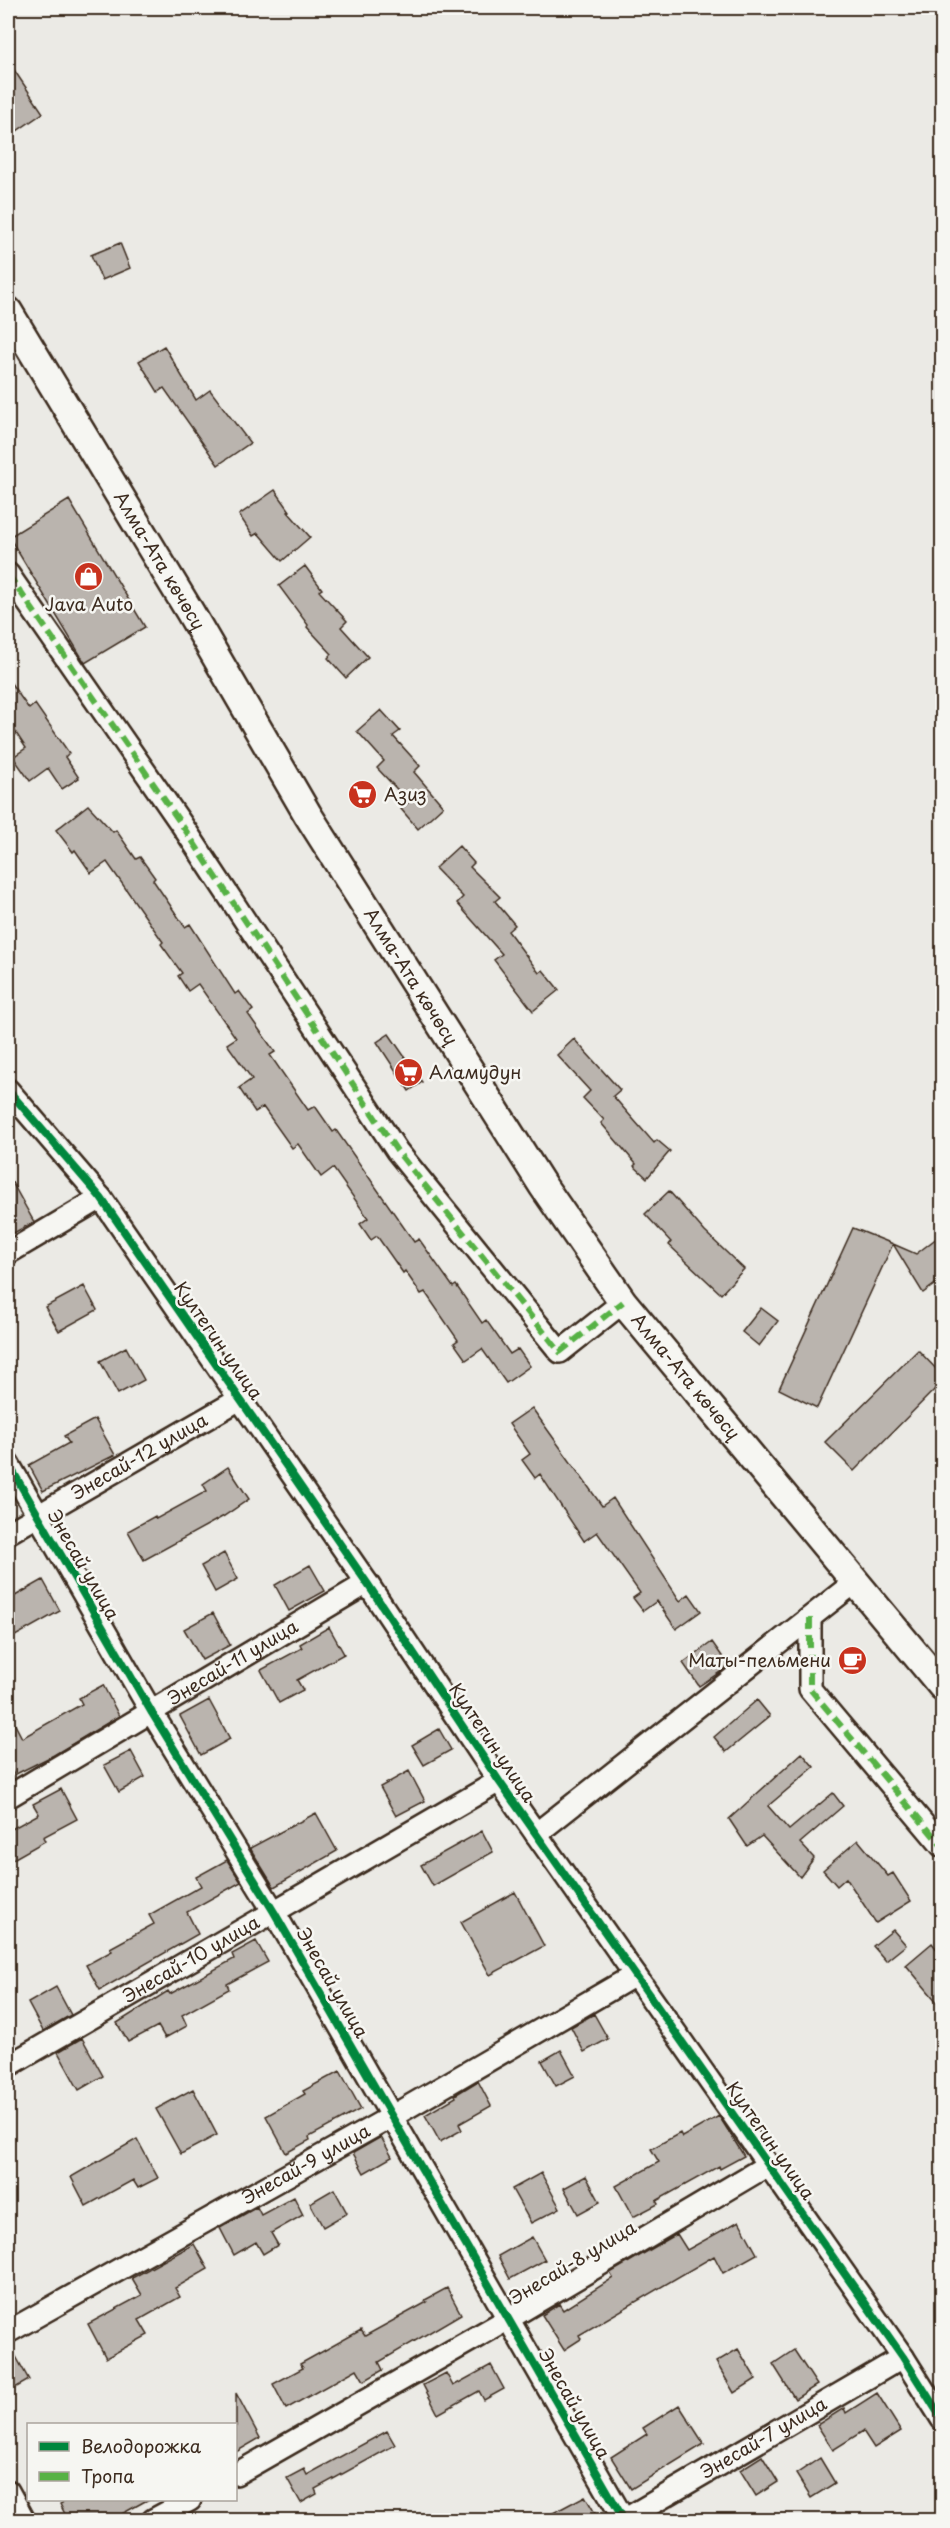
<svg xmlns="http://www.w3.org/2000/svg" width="950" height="2528" font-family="'Playpen Sans',sans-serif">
	<rect width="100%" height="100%" fill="#ebeae5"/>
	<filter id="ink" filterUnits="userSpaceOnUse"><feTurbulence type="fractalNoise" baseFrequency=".0167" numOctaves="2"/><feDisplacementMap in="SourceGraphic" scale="12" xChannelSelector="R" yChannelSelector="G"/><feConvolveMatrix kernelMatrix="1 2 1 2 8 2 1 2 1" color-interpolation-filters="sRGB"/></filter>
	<g filter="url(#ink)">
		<!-- building -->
		<path fill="#bab4ae" stroke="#3b2a1e" stroke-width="1.5" d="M 8,61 L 43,113 L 8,137 Z
			M 120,243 L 130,268 L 102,280 L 91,255 Z
			M 164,346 L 196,400 L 210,390 L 250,443 L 218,465 L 164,388 L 158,392 L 139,361 Z
			M 275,490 L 290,511 L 288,512 L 310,537 L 282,561 L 258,533 L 253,536 L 239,515 Z
			M 69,500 L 145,627 L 85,663 L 9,537 Z
			M 305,566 L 322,589 L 319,591 L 347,621 L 341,627 L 368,657 L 346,678 L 328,658 L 332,654 L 307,627 L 308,625 L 279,586 Z
			M 8,679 L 29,709 L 35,704 L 69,753 L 65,757 L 79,778 L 62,789 L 48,768 L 30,781 L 13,757 L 26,748 L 8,721 Z
			M 381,710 L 400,731 L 393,736 L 420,766 L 414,772 L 443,806 L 418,829 L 401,809 L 409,802 L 377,768 L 384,761 L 357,731 Z
			M 88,805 L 113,832 L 116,830 L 136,859 L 140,857 L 155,878 L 153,880 L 185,927 L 190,924 L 235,994 L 239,991 L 253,1010 L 248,1014 L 275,1052 L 270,1055 L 308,1110 L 315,1106 L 333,1132 L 336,1130 L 414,1242 L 419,1239 L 453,1287 L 456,1285 L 482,1323 L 486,1320 L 510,1354 L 518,1349 L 530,1366 L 506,1383 L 482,1349 L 466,1360 L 454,1343 L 458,1340 L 425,1292 L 421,1294 L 405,1271 L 403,1273 L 377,1236 L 371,1240 L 360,1224 L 368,1218 L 333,1168 L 321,1177 L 298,1144 L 292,1148 L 263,1107 L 255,1112 L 239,1088 L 252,1079 L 227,1044 L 236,1038 L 198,984 L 188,991 L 178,976 L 182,973 L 161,944 L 163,942 L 107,862 L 91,873 L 75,850 L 73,852 L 56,830 Z
			M 459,846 L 474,863 L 470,867 L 500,897 L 495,901 L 515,925 L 508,931 L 539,973 L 543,970 L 559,990 L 533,1011 L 494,960 L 502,954 L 457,903 L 463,897 L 435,868 Z
			M 389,1034 L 422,1082 L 409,1091 L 377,1042 Z
			M 574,1039 L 620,1090 L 613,1096 L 654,1143 L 657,1140 L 670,1151 L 647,1178 L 634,1166 L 636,1164 L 601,1123 L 604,1120 L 583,1098 L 590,1091 L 557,1055 Z
			M 8,1175 L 34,1222 L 8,1236 Z
			M 669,1191 L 705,1232 L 744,1269 L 721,1294 L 669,1245 L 671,1242 L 645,1214 Z
			M 853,1228 L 893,1244 L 817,1408 L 779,1389 Z
			M 942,1234 L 942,1279 L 923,1293 L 893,1244 L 916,1254 Z
			M 84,1286 L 97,1310 L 59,1331 L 45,1307 Z
			M 761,1308 L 778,1321 L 759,1346 L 742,1332 Z
			M 126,1347 L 144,1380 L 118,1394 L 100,1361 Z
			M 918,1350 L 942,1375 L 942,1382 L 854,1471 L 825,1442 Z
			M 532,1408 L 602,1506 L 613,1498 L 680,1601 L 689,1594 L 701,1611 L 676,1629 L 657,1601 L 643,1611 L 633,1598 L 640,1593 L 597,1532 L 584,1541 L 540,1474 L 535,1478 L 522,1460 L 530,1454 L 509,1424 Z
			M 95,1419 L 115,1455 L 43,1491 L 29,1465 L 69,1443 L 64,1436 Z
			M 228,1467 L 249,1499 L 224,1516 L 144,1560 L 128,1531 L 155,1516 L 156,1519 L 207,1491 L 203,1484 Z
			M 224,1553 L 238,1579 L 215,1592 L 201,1566 Z
			M 310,1565 L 325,1591 L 289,1611 L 275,1585 Z
			M 43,1580 L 60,1611 L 8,1640 L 8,1600 Z
			M 213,1613 L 230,1645 L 202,1660 L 184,1629 Z
			M 329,1627 L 344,1654 L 297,1680 L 303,1690 L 279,1703 L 261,1670 L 302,1648 L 300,1644 Z
			M 712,1642 L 729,1666 L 699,1686 L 683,1663 Z
			M 103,1685 L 119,1716 L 54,1755 L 14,1775 L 8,1764 L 8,1711 L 22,1738 L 82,1704 L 79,1698 Z
			M 209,1700 L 230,1739 L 201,1755 L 180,1716 Z
			M 757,1700 L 770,1716 L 726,1752 L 714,1737 Z
			M 439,1729 L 451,1750 L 424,1765 L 412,1745 Z
			M 131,1751 L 145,1777 L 119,1792 L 104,1765 Z
			M 802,1753 L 814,1767 L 768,1806 L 789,1830 L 833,1793 L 843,1806 L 800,1843 L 814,1858 L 800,1877 L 762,1836 L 747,1846 L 729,1819 Z
			M 409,1771 L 425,1801 L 396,1816 L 380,1787 Z
			M 61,1789 L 77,1819 L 43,1837 L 45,1841 L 8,1862 L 8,1831 L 39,1814 L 33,1804 Z
			M 316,1813 L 337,1851 L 274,1887 L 250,1848 Z
			M 482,1831 L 493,1852 L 433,1886 L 421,1865 Z
			M 858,1840 L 888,1876 L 893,1873 L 911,1901 L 876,1923 L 846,1878 L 837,1886 L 823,1870 Z
			M 227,1860 L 241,1882 L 187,1912 L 198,1934 L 100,1990 L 86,1965 L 112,1951 L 110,1948 L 154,1924 L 149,1915 L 201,1886 L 196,1877 Z
			M 515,1892 L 544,1946 L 490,1975 L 461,1922 Z
			M 893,1930 L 906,1945 L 886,1961 L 873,1946 Z
			M 256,1941 L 268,1962 L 227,1984 L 229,1989 L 182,2015 L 187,2026 L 165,2038 L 158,2026 L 128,2042 L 117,2023 L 168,1991 L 170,1994 L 234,1959 L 232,1954 Z
			M 932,1943 L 942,1956 L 942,2008 L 906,1965 Z
			M 56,1987 L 71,2015 L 43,2031 L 28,2003 Z
			M 594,2014 L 608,2039 L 584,2052 L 571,2027 Z
			M 82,2038 L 103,2076 L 79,2090 L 58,2052 Z
			M 561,2050 L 575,2076 L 556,2086 L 542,2061 Z
			M 340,2071 L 361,2109 L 309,2137 L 310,2140 L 286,2153 L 266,2116 L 305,2094 L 303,2091 Z
			M 478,2081 L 491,2106 L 459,2124 L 462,2130 L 440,2142 L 425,2115 L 456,2097 L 455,2095 Z
			M 193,2089 L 217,2135 L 181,2154 L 156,2109 Z
			M 719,2116 L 744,2156 L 720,2169 L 719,2166 L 656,2201 L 658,2204 L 633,2217 L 616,2186 L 659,2162 L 651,2149 L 680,2133 L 682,2137 Z
			M 381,2137 L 392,2157 L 364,2173 L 353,2153 Z
			M 137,2139 L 158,2178 L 138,2188 L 133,2180 L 86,2206 L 71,2177 Z
			M 541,2173 L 560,2208 L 531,2223 L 512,2189 Z
			M 586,2176 L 600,2202 L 578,2214 L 564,2188 Z
			M 334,2189 L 347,2213 L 323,2227 L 310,2203 Z
			M 294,2197 L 303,2215 L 271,2233 L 278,2245 L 263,2254 L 256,2242 L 234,2255 L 220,2228 L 257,2207 L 261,2215 Z
			M 739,2221 L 757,2254 L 723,2273 L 714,2256 L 579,2335 L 581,2339 L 564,2350 L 542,2315 L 559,2304 L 563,2310 L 613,2278 L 610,2273 L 677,2234 L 687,2250 Z
			M 532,2237 L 545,2260 L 510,2279 L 498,2256 Z
			M 194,2244 L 208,2269 L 175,2288 L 180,2297 L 139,2320 L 148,2335 L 106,2358 L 88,2324 L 142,2295 L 132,2278 Z
			M 447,2288 L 461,2314 L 379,2362 L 383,2370 L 364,2381 L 357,2369 L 286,2409 L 273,2384 L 303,2368 L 300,2364 L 361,2330 L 365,2336 L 427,2302 L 425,2300 Z
			M 9,2344 L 29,2380 L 8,2392 L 8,2345 Z
			M 738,2349 L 756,2379 L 734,2393 L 716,2362 Z
			M 794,2350 L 817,2385 L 795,2399 L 773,2364 Z
			M 491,2365 L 504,2389 L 484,2400 L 479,2391 L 438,2414 L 423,2385 L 446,2373 L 453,2386 Z
			M 236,2393 L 260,2438 L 236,2452 Z
			M 877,2393 L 901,2431 L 874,2448 L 863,2431 L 833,2450 L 817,2425 L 844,2408 L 846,2413 Z
			M 679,2405 L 704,2444 L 631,2489 L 611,2457 L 647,2434 L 643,2428 Z
			M 387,2431 L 395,2445 L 315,2489 L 317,2494 L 301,2503 L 287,2478 L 304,2469 L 307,2475 Z
			M 762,2456 L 778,2482 L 756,2496 L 740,2470 Z
			M 820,2458 L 835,2483 L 811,2498 L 796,2474 Z
			M 585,2496 L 595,2513 L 582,2520 L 540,2520 Z
			M 69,2499 L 149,2499 L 111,2520 L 68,2520 L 60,2504 Z"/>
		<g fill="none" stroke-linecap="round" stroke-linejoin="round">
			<defs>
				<g id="minor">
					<path d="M 8,574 L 182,825 L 397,1151 L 560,1352 L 623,1302"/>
					<path d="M 8,1090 L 101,1198 L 367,1583 L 499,1781 L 903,2357 L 942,2419"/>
					<path d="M 8,1253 L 101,1198"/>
					<path d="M 8,1463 L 152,1713 L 274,1912 L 624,2520"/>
					<path id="s1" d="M 8,1533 L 240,1399"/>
					<path d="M 810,1618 L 810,1689 L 942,1846"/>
					<path id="s2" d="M 8,1797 L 367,1583"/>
					<path d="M 536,1834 L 855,1582"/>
					<path id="s3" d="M 8,2066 L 499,1781"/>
					<path id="s4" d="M 8,2332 L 391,2117 L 635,1975"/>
					<path d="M 236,2474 L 508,2319 L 768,2165"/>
					<path d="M 8,2491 L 24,2520"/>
					<path d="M 153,2520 L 190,2500"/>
					<path id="s5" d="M 624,2520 L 903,2357"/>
				</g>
				<g id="major">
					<path id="s6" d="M 8,311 L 190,612 L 308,815 L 543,1186 L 623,1302 L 942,1686"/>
				</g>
			</defs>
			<!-- minor casing -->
			<use href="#minor" stroke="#3b2a1e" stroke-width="26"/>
			<!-- major casing -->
			<use href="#major" stroke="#3b2a1e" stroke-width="32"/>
			<!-- minor -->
			<use href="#minor" stroke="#f6f6f2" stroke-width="21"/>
			<!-- major -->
			<use href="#major" stroke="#f6f6f2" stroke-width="27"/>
			<!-- quiet -->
			<path stroke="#57b245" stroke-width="6" stroke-dasharray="12 6" stroke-linecap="butt" d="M 8,574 L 182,825 L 397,1151 L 560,1352 L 623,1302
				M 810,1618 L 810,1689 L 942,1846"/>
			<defs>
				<path id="cycleway" d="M 8,1090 L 101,1198 L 367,1583 L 499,1781 L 903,2357 L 942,2419
					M 8,1463 L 152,1713 L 274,1912 L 624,2520"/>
			</defs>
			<!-- cycleway casing -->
			<use href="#cycleway" stroke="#f6f6f2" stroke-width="11"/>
			<!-- cycleway -->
			<use href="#cycleway" stroke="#00873e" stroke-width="8"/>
		</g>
	</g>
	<!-- icons -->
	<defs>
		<symbol id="shop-disc" viewBox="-11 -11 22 22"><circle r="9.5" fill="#c8321e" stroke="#f6f6f2"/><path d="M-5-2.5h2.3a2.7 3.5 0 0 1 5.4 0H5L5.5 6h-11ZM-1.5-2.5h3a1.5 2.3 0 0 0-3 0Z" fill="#fff"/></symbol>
		<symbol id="supermarket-disc" viewBox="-11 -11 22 22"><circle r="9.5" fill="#c8321e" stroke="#f6f6f2"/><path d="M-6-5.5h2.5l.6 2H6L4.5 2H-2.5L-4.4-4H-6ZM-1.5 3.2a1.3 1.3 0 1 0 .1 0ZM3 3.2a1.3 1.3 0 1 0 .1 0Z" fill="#fff"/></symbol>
		<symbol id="cafe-disc" viewBox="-11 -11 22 22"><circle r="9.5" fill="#c8321e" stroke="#f6f6f2"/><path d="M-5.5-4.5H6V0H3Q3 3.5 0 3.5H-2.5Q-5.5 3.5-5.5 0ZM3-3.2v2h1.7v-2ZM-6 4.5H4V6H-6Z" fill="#fff"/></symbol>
	</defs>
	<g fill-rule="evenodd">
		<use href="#shop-disc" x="72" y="560" width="33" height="33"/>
		<use href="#supermarket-disc" x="346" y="778" width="33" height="33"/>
		<use href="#supermarket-disc" x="392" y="1056" width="33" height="33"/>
		<use href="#cafe-disc" x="836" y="1644" width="33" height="33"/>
	</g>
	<g text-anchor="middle" stroke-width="5" stroke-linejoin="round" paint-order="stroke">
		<!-- street labels -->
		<g font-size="18" fill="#3b2a1e" stroke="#f6f6f2">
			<text dy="6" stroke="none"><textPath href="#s6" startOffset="292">Алма-Ата көчөсү</textPath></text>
			<text dy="6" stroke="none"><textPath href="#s6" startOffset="778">Алма-Ата көчөсү</textPath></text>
			<text transform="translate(218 1341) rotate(55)" y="6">Култегин улица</text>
			<text dy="6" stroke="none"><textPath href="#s6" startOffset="1264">Алма-Ата көчөсү</textPath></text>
			<text dy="6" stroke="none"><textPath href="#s1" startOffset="152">Энесай-12 улица</textPath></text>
			<text transform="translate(83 1565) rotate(60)" y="6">Энесай улица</text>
			<text dy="6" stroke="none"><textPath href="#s2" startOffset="262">Энесай-11 улица</textPath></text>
			<text transform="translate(492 1743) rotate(56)" y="6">Култегин улица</text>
			<text dy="6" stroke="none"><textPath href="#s3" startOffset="212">Энесай-10 улица</textPath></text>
			<text transform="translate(332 1983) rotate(60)" y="6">Энесай улица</text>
			<text transform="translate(770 2141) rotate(55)" y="6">Култегин улица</text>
			<text dy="6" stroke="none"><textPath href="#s4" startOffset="342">Энесай-9 улица</textPath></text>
			<text transform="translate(573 2263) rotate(-31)" y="6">Энесай-8 улица</text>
			<text transform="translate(574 2404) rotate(60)" y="6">Энесай улица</text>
			<text dy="6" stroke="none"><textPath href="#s5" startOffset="162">Энесай-7 улица</textPath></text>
		</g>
		<!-- poi labels -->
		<g font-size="18" fill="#3b2a1e" stroke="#f6f6f2" text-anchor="start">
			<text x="89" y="611" text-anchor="middle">Java Auto</text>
			<text x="384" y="801">Азиз</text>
			<text x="429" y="1079">Аламудун</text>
			<text x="831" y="1667" text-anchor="end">Маты-пельмени</text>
		</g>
	</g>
	<!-- margin -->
	<rect width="950" height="2528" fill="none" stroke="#f6f6f2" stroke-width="30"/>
	<rect x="15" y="15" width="920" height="2498" fill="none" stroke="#3b2a1e" stroke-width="2" filter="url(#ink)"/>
	<!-- legend -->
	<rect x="27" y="2423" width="210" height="78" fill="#f6f6f2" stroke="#aba49d" stroke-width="1.5"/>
	<rect x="39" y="2442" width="30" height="9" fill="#00873e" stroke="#aba49d" stroke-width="1.5"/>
	<text x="81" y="2453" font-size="18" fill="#3b2a1e">Велодорожка</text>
	<rect x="39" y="2472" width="30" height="9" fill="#57b245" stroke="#aba49d" stroke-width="1.5"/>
	<text x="81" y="2483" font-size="18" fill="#3b2a1e">Тропа</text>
</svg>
